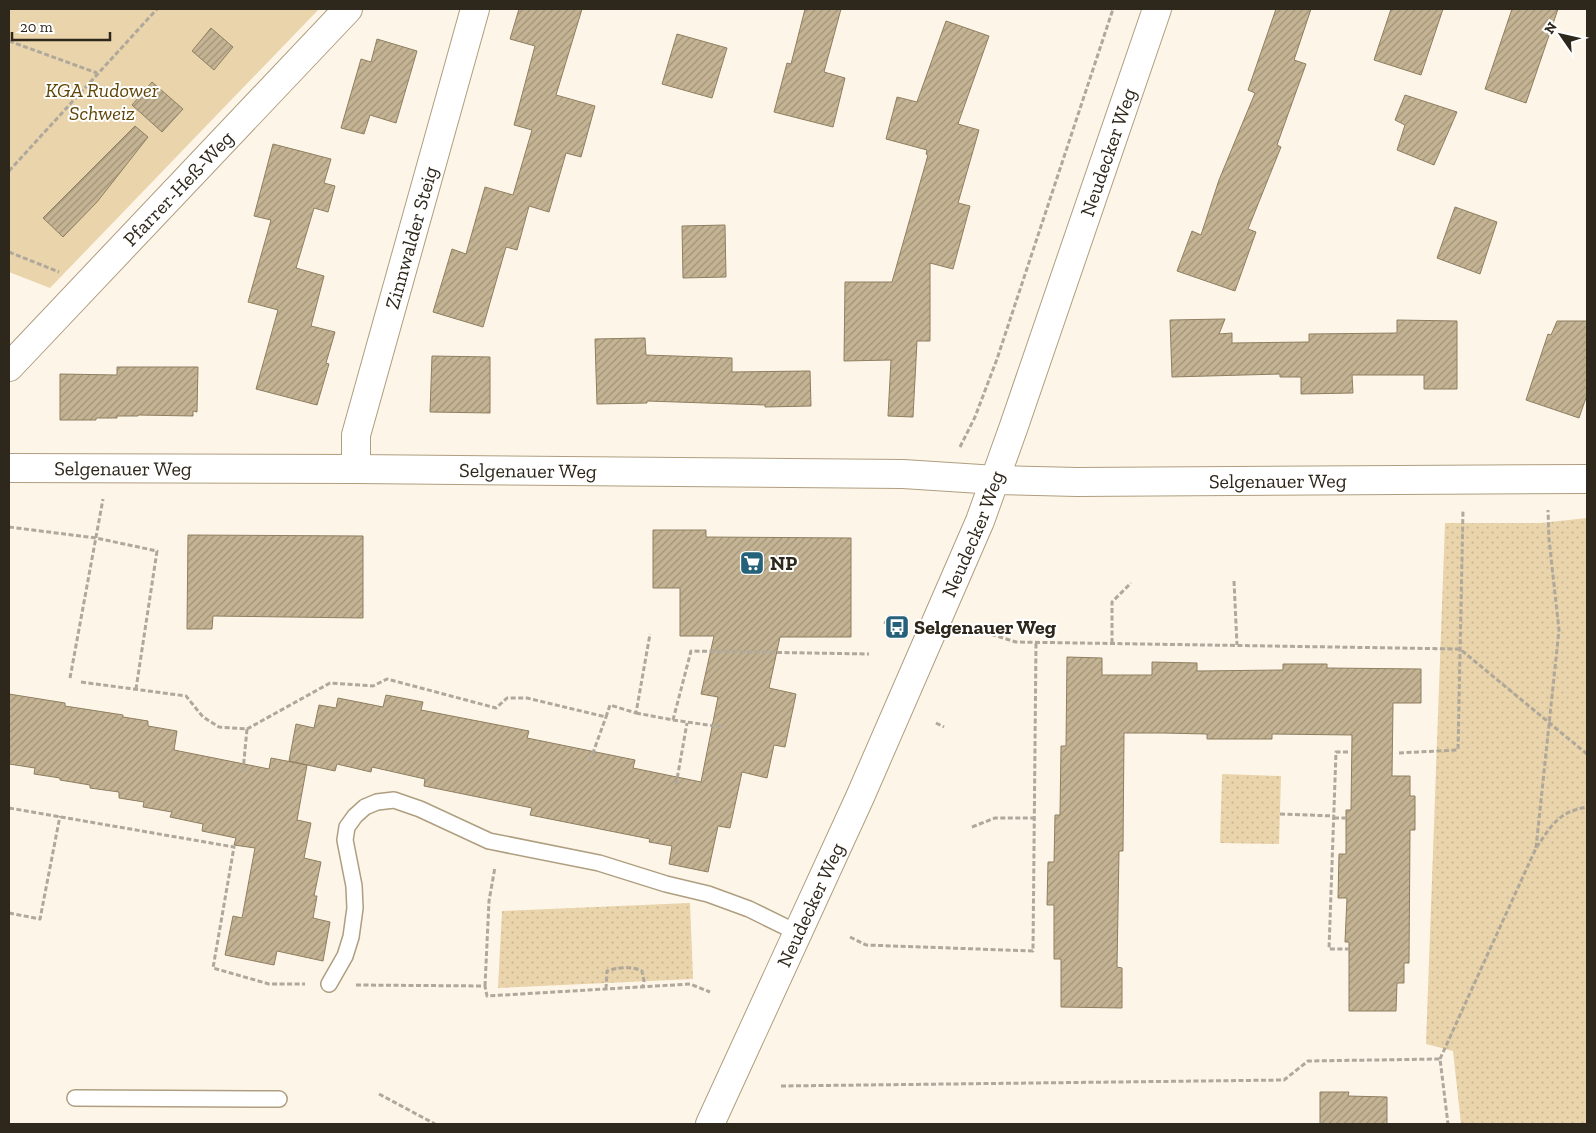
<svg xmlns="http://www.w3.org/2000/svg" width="1596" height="1133" font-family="'Zilla Slab',serif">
	<defs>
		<pattern id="grass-dots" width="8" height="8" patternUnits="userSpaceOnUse" patternTransform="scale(1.25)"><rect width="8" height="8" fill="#ead4ab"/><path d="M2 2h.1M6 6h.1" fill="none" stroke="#c9b693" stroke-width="1.8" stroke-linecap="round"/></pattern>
		<pattern id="building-hatch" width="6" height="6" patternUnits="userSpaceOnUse" patternTransform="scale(1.25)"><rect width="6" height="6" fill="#c5b494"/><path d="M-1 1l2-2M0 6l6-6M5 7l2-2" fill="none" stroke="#a09278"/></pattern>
	</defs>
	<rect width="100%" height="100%" fill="#fdf5e8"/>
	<!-- grass -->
	<path fill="url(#grass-dots)" d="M 1587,518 L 1587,1124 L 1461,1124 L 1453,1051 L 1426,1044 L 1445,523 L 1541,523 Z
		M 1222,774 L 1281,776 L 1279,844 L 1220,843 Z
		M 690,903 L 693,979 L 498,988 L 502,911 Z"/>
	<!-- garden -->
	<path fill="#ead4ab" d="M 9,9 L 319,9 L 50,288 L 9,272 Z"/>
	<!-- building -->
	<path fill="url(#building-hatch)" stroke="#8f7f61" d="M 519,9 L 582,9 L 556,95 L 595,106 L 581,157 L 566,153 L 549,212 L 529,206 L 517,250 L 506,247 L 483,327 L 433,312 L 452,249 L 466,254 L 485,187 L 513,195 L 532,130 L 514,125 L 535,46 L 510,39 Z
		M 805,9 L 841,9 L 824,72 L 845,78 L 833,127 L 774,112 L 787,63 L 791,64 Z
		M 1276,9 L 1311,9 L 1294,60 L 1306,64 L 1277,145 L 1281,147 L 1248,229 L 1256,232 L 1235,291 L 1177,271 L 1192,231 L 1201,235 L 1219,180 L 1255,93 L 1248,90 Z
		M 1391,9 L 1443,9 L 1421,75 L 1374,60 Z
		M 1512,9 L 1558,9 L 1526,103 L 1485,89 Z
		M 946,21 L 989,36 L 958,124 L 979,130 L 958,203 L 970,206 L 953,269 L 930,263 L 930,341 L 917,341 L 913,417 L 888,416 L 891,360 L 844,361 L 845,282 L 892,282 L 928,155 L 926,154 L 927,150 L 886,139 L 897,97 L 917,102 Z
		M 211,28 L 233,47 L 214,70 L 192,51 Z
		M 677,34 L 727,48 L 712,98 L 662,84 Z
		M 377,39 L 417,51 L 396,123 L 370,115 L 364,134 L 341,128 L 361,59 L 371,62 Z
		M 152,82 L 183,109 L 162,132 L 132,105 Z
		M 1405,95 L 1457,112 L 1434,165 L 1397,150 L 1405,125 L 1395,120 Z
		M 135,126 L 148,137 L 97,202 L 63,237 L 43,218 Z
		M 273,144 L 331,159 L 324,183 L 335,186 L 328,212 L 314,208 L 296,268 L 324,276 L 311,326 L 335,332 L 326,363 L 329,364 L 317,405 L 256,389 L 278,310 L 248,302 L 271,220 L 254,216 Z
		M 1455,207 L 1497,222 L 1480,274 L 1437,258 Z
		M 725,225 L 726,277 L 683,278 L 682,226 Z
		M 1225,319 L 1219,334 L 1232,333 L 1232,343 L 1309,342 L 1309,334 L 1397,333 L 1397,320 L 1457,321 L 1457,389 L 1424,389 L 1424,375 L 1352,375 L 1353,393 L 1301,394 L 1301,377 L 1280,377 L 1280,374 L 1172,377 L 1170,320 Z
		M 1557,321 L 1587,321 L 1587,395 L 1579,418 L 1526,400 L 1548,334 L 1551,335 Z
		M 645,338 L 646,355 L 732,358 L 732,372 L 810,371 L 811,406 L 765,407 L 765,405 L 647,401 L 647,403 L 597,404 L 595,339 Z
		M 432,356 L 490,357 L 490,413 L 430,412 Z
		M 117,367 L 198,367 L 197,412 L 193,411 L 193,416 L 138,415 L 138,416 L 117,416 L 117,418 L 96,418 L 96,420 L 60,420 L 60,374 L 117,375 Z
		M 653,530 L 706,530 L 706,537 L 851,538 L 851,637 L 780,637 L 769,688 L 796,694 L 785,747 L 774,745 L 767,778 L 742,772 L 730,828 L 718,826 L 708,872 L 669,864 L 672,846 L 649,842 L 650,839 L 530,815 L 532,808 L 424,786 L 425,779 L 372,767 L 371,772 L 337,764 L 335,771 L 289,761 L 296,724 L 314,728 L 319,705 L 336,708 L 338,698 L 383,707 L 386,695 L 423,702 L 421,710 L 529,731 L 527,738 L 635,760 L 633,768 L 701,782 L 718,697 L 701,694 L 714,636 L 680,636 L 680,588 L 653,588 Z
		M 188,535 L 363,536 L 363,618 L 213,616 L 212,629 L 187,629 Z
		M 1067,657 L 1102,658 L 1102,675 L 1152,675 L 1152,662 L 1197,663 L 1197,671 L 1283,670 L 1283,664 L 1327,664 L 1327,668 L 1421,669 L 1421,703 L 1393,703 L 1392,776 L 1410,776 L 1410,796 L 1415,796 L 1415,830 L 1410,830 L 1409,963 L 1404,963 L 1404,983 L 1397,983 L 1396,1011 L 1349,1011 L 1349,942 L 1345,942 L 1347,898 L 1338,898 L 1339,854 L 1346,854 L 1346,810 L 1351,810 L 1352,735 L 1272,734 L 1272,739 L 1207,739 L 1207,734 L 1163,733 L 1124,733 L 1123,851 L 1119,851 L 1117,967 L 1122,968 L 1122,1008 L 1061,1007 L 1061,959 L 1054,959 L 1054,905 L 1047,905 L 1048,862 L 1054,862 L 1055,815 L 1060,815 L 1061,746 L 1066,746 Z
		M 9,694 L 65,703 L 65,706 L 123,715 L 123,717 L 148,721 L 148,726 L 177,731 L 174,750 L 269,769 L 271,758 L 307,765 L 297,820 L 311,823 L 304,858 L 321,862 L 314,896 L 317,896 L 313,918 L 330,922 L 323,961 L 277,951 L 274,965 L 225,955 L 233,916 L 242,918 L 255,848 L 234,845 L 236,838 L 202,831 L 203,824 L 170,817 L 172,812 L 143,807 L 144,802 L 119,798 L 119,792 L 90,788 L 90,785 L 60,780 L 60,778 L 34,774 L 35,768 L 9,764 Z
		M 1320,1092 L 1349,1092 L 1348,1096 L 1387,1097 L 1387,1124 L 1320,1124 Z"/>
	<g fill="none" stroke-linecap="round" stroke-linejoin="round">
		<defs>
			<path id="service" d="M 329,984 L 345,956 L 351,937 L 355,908 L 354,886 L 345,840 L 347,827 L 355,816 L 365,807 L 377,802 L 394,800 L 420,809 L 489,841 L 599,863 L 666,884 L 708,894 L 749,909 L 798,933
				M 75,1098 L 279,1099"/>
			<g id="minor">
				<path id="s1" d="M 9,367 L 348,9"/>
				<path id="s2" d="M 9,468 L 356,469 L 903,474 L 996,480 L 1077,482 L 1587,479"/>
				<path id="s3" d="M 356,469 L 356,435 L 475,9"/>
			</g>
			<g id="tertiary">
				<path id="s4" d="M 710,1124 L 860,797 L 980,521 L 1014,426 L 1157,9"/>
			</g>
		</defs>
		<!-- service casing -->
		<use href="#service" stroke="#af9e7f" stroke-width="18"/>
		<!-- minor casing -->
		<use href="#minor" stroke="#af9e7f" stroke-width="30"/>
		<!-- tertiary casing -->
		<use href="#tertiary" stroke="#af9e7f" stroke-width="30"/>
		<!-- path -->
		<path stroke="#afa89b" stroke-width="3" stroke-dasharray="5 2.5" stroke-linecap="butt" d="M 9,41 L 97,73
			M 9,171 L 157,9
			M 9,252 L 59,272
			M 960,447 L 975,417 L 997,359 L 1113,9
			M 9,527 L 96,538 L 157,551 L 136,689
			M 1234,581 L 1237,645
			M 884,622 L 897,627
			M 984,632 L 1016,642 L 1460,649 L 1587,754
			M 1112,643 L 1112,602 L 1131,583
			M 70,678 L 103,499
			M 81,682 L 186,696 L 203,717 L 219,727 L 247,729 L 243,771
			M 636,713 L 673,720 L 691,651 L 869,654
			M 673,720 L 722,727
			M 936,723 L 944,727
			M 247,729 L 330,683 L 373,686 L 387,679 L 496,708 L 507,698 L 527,698 L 606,717 L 610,705 L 636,713 L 650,634
			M 1348,752 L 1336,752 L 1329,949 L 1349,949
			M 1399,753 L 1458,750 L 1463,510
			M 590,761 L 606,717
			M 676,785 L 687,723
			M 9,808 L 234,847 L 213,968 L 269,984 L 305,984
			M 1280,814 L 1334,816
			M 1334,818 L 1346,818
			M 972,827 L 995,818 L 1034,818
			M 1536,848 L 1559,630 L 1549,539 L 1548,510
			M 9,913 L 40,919 L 60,816
			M 850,937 L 866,945 L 1033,951 L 1036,642
			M 356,985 L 485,986 L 487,996 L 690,984 L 710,992
			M 485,986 L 489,901 L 495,867
			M 606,989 L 607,971 C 619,967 631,966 642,971 L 644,981 L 643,986
			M 1440,1059 L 1536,848 C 1552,825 1558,812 1587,807
			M 781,1086 L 1284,1080 L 1308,1061 L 1440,1059 L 1448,1124
			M 379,1094 L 435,1124"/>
		<!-- service -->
		<use href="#service" stroke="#fff" stroke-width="15"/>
		<!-- minor -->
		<use href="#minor" stroke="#fff" stroke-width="28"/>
		<!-- tertiary -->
		<use href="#tertiary" stroke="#fff" stroke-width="28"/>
	</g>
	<!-- icons -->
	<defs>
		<symbol id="supermarket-square" viewBox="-11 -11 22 22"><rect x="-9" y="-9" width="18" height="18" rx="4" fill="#256279" stroke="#fff"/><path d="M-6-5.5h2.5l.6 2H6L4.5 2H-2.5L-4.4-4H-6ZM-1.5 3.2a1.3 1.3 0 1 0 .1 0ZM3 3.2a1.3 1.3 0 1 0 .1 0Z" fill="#fff"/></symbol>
		<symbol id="bus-square" viewBox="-11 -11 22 22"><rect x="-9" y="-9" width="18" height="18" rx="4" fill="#256279" stroke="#fff"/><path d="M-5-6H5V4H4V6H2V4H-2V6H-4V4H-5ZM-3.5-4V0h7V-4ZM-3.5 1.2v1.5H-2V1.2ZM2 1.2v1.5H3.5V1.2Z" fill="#fff"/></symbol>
	</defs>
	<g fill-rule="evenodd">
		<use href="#supermarket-square" x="738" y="549" width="28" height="28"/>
		<use href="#bus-square" x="883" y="613" width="28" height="28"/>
	</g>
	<g text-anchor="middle" stroke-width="4" stroke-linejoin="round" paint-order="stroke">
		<!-- park labels -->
		<g font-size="20" font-style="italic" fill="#5f4505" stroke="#fff">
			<text x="102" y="97">KGA Rudower<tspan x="102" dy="23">Schweiz</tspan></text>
		</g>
		<!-- street labels -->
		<g font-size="20" fill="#2e271b" stroke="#fff">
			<text dy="7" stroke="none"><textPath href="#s4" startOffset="1051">Neudecker Weg</textPath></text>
			<text dy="7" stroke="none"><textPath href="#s1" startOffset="246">Pfarrer-Heß-Weg</textPath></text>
			<text dy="7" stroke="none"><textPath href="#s3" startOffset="239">Zinnwalder Steig</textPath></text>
			<text dy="7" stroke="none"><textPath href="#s2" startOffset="114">Selgenauer Weg</textPath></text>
			<text dy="7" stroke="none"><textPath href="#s2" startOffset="519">Selgenauer Weg</textPath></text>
			<text dy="7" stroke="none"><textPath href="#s2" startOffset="1269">Selgenauer Weg</textPath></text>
			<text dy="7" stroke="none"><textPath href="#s4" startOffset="646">Neudecker Weg</textPath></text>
			<text dy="7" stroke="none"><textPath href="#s4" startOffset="241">Neudecker Weg</textPath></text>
		</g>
		<!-- poi labels -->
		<g font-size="20" font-weight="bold" fill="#2e271b" stroke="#fff" text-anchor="start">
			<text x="770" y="570">NP</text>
			<text x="914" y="634">Selgenauer Weg</text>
		</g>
	</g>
	<!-- border -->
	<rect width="1596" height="1133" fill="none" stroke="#2e271b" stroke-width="20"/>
	<!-- north arrow -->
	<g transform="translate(1561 35) rotate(304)" stroke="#ffffff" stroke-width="4" paint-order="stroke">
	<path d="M0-4L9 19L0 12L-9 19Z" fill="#2e271b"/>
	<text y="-8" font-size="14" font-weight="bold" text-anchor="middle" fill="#2e271b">N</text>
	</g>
	<!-- scale -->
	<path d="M12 32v8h98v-8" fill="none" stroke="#2e271b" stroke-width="2.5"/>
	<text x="20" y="32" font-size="15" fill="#2e271b" stroke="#ffffff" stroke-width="4" paint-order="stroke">20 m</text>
</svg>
